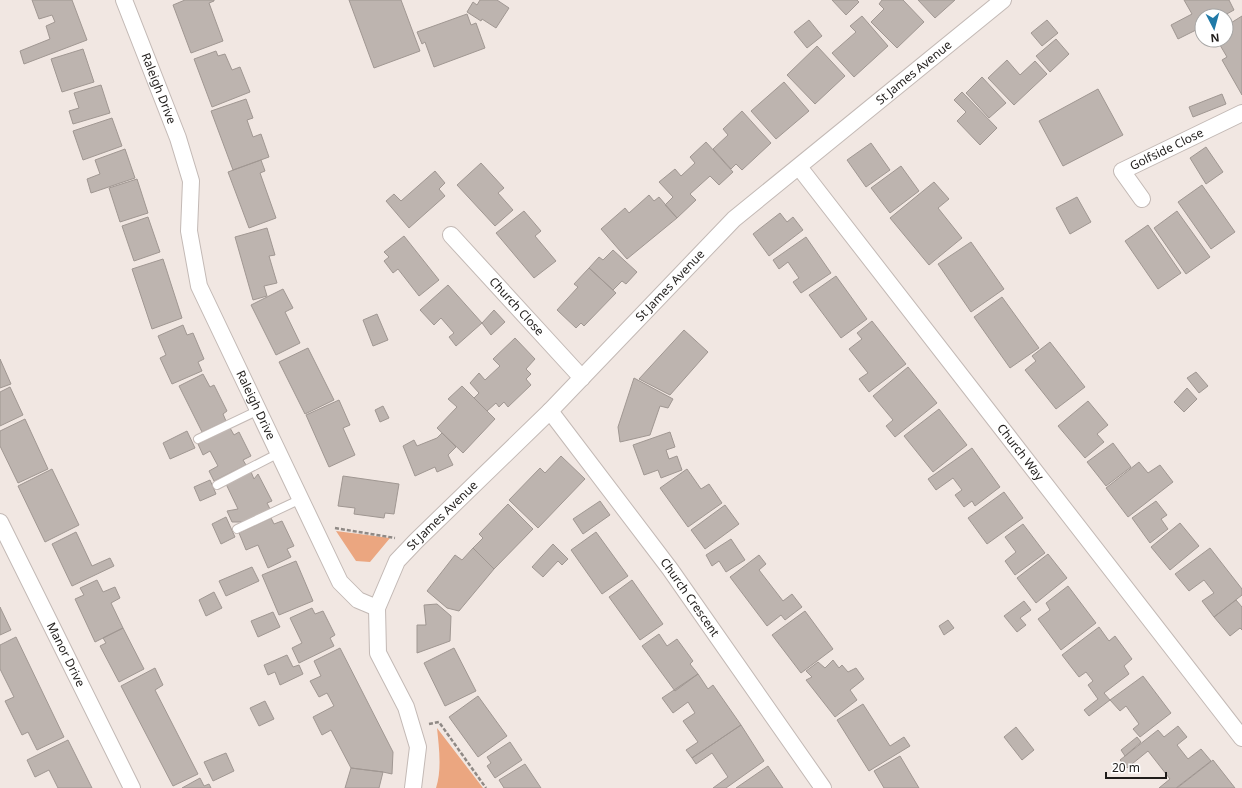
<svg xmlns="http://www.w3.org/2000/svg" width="1242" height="788" font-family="'Noto Sans',sans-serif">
	<rect width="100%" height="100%" fill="#f1e7e2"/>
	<!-- green -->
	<path fill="#eba680" d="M 336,531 L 390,538 L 370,562 L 356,561 Z
		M 437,728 L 483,788 L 436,788 C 442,770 439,747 437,728 Z"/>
	<!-- building -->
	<path fill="#bdb4af" stroke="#a09792" d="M 32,0 L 72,0 L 87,40 L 24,64 L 20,51 L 50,39 L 46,26 L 55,22 L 52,15 L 39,19 Z
		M 185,0 L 214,0 L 214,1 L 209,3 L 223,41 L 191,53 L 173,5 Z
		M 349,0 L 401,0 L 420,51 L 374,68 Z
		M 480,0 L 497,0 L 509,8 L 496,28 L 482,19 L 481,21 L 467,12 L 473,2 L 477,5 Z
		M 832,0 L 857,0 L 859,2 L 846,15 Z
		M 882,0 L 903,0 L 924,22 L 897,48 L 871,22 L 884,9 L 879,4 Z
		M 918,0 L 955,0 L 935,18 Z
		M 1184,0 L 1229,0 L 1234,10 L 1223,16 L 1202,16 L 1202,27 L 1178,39 L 1171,25 L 1192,14 Z
		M 467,14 L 471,25 L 476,23 L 485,48 L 434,67 L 425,42 L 422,44 L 417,32 Z
		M 862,16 L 888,46 L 854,77 L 832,53 L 856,32 L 850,26 Z
		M 1242,16 L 1242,95 L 1222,60 L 1227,57 L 1217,40 L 1226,40 L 1226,26 Z
		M 809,20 L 822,36 L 807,48 L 794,32 Z
		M 1047,20 L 1058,33 L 1042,46 L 1031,33 Z
		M 1056,39 L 1069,54 L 1050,72 L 1036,56 Z
		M 817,46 L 845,76 L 815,104 L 787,75 Z
		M 83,49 L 94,82 L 62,92 L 51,59 Z
		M 216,51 L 218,56 L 225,54 L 232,70 L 240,67 L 250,92 L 212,107 L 194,59 Z
		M 1007,60 L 1020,75 L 1035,61 L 1047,74 L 1014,105 L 988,78 Z
		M 982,77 L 1006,103 L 989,118 L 966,93 Z
		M 784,82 L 809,111 L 776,139 L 751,111 Z
		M 101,85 L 110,113 L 73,124 L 69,111 L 79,108 L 74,93 Z
		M 1098,89 L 1123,135 L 1063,166 L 1039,121 Z
		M 962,92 L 997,128 L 980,145 L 957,121 L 966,112 L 954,100 Z
		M 1222,94 L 1226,104 L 1193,117 L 1189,107 Z
		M 246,99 L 253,118 L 247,120 L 253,137 L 261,134 L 269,157 L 233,170 L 211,111 Z
		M 742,111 L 771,143 L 742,170 L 736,164 L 731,169 L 713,149 L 728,135 L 723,129 Z
		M 112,118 L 122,146 L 83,160 L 73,131 Z
		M 706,142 L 733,172 L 719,185 L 710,176 L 690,194 L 696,200 L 677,218 L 665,205 L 673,197 L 659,182 L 675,169 L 681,176 L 695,163 L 690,157 Z
		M 871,143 L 890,170 L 866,187 L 847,160 Z
		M 1206,147 L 1223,172 L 1206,184 L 1190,158 Z
		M 125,149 L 135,178 L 91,193 L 87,179 L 100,174 L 95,160 Z
		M 261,160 L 265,171 L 260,173 L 276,218 L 249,228 L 228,172 Z
		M 481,163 L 504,188 L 498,193 L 513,210 L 495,226 L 457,185 Z
		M 901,166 L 919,191 L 890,213 L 871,188 Z
		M 435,171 L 445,183 L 439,189 L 445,196 L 409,228 L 386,201 L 394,194 L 401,201 Z
		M 137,179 L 148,213 L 120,222 L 109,188 Z
		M 934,182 L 949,199 L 938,208 L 962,238 L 929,265 L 890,218 Z
		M 1202,185 L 1235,232 L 1211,249 L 1178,202 Z
		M 649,195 L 654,201 L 659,197 L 677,218 L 627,259 L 601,229 L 625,208 L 629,213 Z
		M 1077,197 L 1091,222 L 1070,234 L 1056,208 Z
		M 524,211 L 541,231 L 535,236 L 556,261 L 534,278 L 496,233 Z
		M 1177,211 L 1210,257 L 1186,274 L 1154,228 Z
		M 780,213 L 787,222 L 793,217 L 803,230 L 769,256 L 753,234 Z
		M 148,217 L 160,252 L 134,261 L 122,226 Z
		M 1148,225 L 1181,273 L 1158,289 L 1125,241 Z
		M 267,228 L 275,255 L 269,256 L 277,283 L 264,286 L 267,296 L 253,300 L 235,237 Z
		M 404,236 L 439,280 L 419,296 L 398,269 L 393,273 L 384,261 L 389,257 L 384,252 Z
		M 806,237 L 831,273 L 801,293 L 793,282 L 799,278 L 788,262 L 779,269 L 773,260 Z
		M 971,242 L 1004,289 L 971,312 L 938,264 Z
		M 613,250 L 637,272 L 626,284 L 622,281 L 613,290 L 589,268 L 599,257 L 603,260 Z
		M 163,259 L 182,318 L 152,329 L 132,269 Z
		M 589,268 L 616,293 L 584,326 L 581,323 L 576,328 L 557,310 L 578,287 L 574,284 Z
		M 836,276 L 867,319 L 841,338 L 809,295 Z
		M 448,285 L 482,323 L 456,346 L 449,337 L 454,333 L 441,318 L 434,325 L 420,310 Z
		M 283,289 L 293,308 L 285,312 L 300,343 L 276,355 L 251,305 Z
		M 1002,297 L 1039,348 L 1010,368 L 974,317 Z
		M 494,310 L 505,322 L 491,335 L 482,323 Z
		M 377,314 L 388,340 L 373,346 L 363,320 Z
		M 872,321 L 906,364 L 869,392 L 859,379 L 868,373 L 849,349 L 862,339 L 857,333 Z
		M 183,325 L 187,335 L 193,333 L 204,359 L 198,362 L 202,371 L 172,384 L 160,358 L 166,355 L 158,336 Z
		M 684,330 L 708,352 L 670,395 L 639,379 Z
		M 515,338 L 535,359 L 526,369 L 531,374 L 526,379 L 531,385 L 508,407 L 504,402 L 499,407 L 496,403 L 487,411 L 474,398 L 479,393 L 470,383 L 479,373 L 485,380 L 500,366 L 493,359 Z
		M 1050,342 L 1085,387 L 1056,409 L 1025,370 L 1036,361 L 1032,356 Z
		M 308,348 L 334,400 L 305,414 L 279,362 Z
		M 0,359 L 11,384 L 0,388 Z
		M 908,367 L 937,403 L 895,437 L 886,426 L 893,420 L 873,396 Z
		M 1196,372 L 1208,386 L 1199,393 L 1187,378 Z
		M 203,374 L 210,387 L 214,385 L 227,411 L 223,414 L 226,421 L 202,432 L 179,386 Z
		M 634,378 L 673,399 L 668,408 L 660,406 L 650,435 L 620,442 L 618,427 Z
		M 462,386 L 495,419 L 463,453 L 437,428 L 457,407 L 448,399 Z
		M 10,387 L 23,415 L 0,426 L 0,392 Z
		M 1187,388 L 1197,399 L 1184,412 L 1174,402 Z
		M 339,400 L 350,425 L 343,428 L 355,455 L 329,467 L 306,415 Z
		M 1088,401 L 1108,425 L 1097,434 L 1104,442 L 1085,458 L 1058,426 Z
		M 383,406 L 389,418 L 380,422 L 375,410 Z
		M 939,409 L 967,445 L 933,472 L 904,436 Z
		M 25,419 L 48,469 L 18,483 L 0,446 L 0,431 Z
		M 230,428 L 234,435 L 239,432 L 251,456 L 243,460 L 246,465 L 214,481 L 209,471 L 218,466 L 210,451 L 203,455 L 198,444 Z
		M 187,431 L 195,448 L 170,459 L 163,443 Z
		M 670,432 L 675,447 L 666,450 L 669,459 L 677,456 L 682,470 L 661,478 L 658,470 L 644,475 L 633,445 Z
		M 442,433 L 456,447 L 448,455 L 453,465 L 437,472 L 435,467 L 415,476 L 403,446 L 414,440 L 417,446 L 437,438 Z
		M 1113,443 L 1131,467 L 1106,486 L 1087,462 Z
		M 972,448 L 1000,487 L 975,506 L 972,501 L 964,507 L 955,495 L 962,490 L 953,478 L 936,490 L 928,479 Z
		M 561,456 L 585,479 L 538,528 L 509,500 L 540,468 L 545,473 Z
		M 1139,462 L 1148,473 L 1160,465 L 1173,482 L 1128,517 L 1106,488 Z
		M 52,469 L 79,525 L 45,542 L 18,486 Z
		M 687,469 L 701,489 L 709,484 L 722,503 L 688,527 L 660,488 Z
		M 251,472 L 254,479 L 258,474 L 272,501 L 267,503 L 270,509 L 244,522 L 232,522 L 227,511 L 238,509 L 226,484 Z
		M 343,476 L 399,484 L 394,514 L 385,513 L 384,518 L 354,514 L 355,508 L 338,506 Z
		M 210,480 L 216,494 L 200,501 L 194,487 Z
		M 1004,492 L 1023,518 L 987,544 L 968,518 Z
		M 600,501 L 610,515 L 583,534 L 573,519 Z
		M 1156,501 L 1167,515 L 1161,519 L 1168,529 L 1150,543 L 1132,518 Z
		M 508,504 L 533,529 L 494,569 L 473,548 L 483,538 L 479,534 Z
		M 725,505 L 739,524 L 705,549 L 691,530 Z
		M 226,517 L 235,537 L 221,544 L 212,524 Z
		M 271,518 L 274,524 L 282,521 L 294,546 L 287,549 L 291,557 L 268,568 L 258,545 L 246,550 L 239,533 Z
		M 1180,523 L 1199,546 L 1170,570 L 1151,547 Z
		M 1023,524 L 1045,553 L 1015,575 L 1005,561 L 1016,552 L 1005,537 Z
		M 76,532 L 92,566 L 110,558 L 114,566 L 72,586 L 52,544 Z
		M 596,532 L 628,576 L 602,594 L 571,550 Z
		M 731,539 L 745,560 L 726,572 L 719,561 L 712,566 L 706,555 Z
		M 553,544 L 568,559 L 562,565 L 558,561 L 543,577 L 532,567 Z
		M 473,548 L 494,569 L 459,611 L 447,608 L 427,591 L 455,555 L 462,560 Z
		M 1210,548 L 1242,589 L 1242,595 L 1214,617 L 1202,601 L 1214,593 L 1204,580 L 1189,591 L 1175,574 Z
		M 1048,554 L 1067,578 L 1036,603 L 1017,578 Z
		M 759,555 L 766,564 L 759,570 L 783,601 L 792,594 L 802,607 L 785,620 L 781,615 L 767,626 L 730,577 Z
		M 296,561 L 313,601 L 279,615 L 262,575 Z
		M 252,567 L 259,581 L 226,596 L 219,581 Z
		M 97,580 L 103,592 L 115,587 L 120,598 L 111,603 L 123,628 L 95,642 L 75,599 L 84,595 L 80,588 Z
		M 632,580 L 663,624 L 640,640 L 609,597 Z
		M 1068,586 L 1096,623 L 1061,650 L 1038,619 L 1050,610 L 1046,603 Z
		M 214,592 L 222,608 L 206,616 L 199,600 Z
		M 1236,600 L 1242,607 L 1242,630 L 1240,628 L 1230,636 L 1214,617 Z
		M 1024,601 L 1031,610 L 1020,618 L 1026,625 L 1017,632 L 1004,616 Z
		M 437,604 L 451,616 L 450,641 L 417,653 L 417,625 L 426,625 L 424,605 Z
		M 0,607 L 11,630 L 0,635 Z
		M 312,608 L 315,614 L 323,611 L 335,635 L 330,638 L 334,646 L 299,663 L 292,648 L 302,643 L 290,618 Z
		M 805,611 L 833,649 L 801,673 L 772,635 Z
		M 273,612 L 280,627 L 258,637 L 251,621 Z
		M 948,620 L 954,628 L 944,635 L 939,626 Z
		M 1099,627 L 1109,641 L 1115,636 L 1132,659 L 1124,666 L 1129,674 L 1104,693 L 1110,700 L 1089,716 L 1084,710 L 1098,699 L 1088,685 L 1093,681 L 1086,672 L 1079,677 L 1062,655 Z
		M 123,628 L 144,669 L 119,682 L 100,646 L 106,643 L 103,638 Z
		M 659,634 L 667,646 L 677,639 L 693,661 L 690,664 L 698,674 L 675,691 L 642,646 Z
		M 16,637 L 64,737 L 37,750 L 28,732 L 22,735 L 5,701 L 14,697 L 0,669 L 0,645 Z
		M 340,648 L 393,752 L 392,774 L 383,772 L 351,768 L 331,730 L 322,735 L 313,717 L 334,706 L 327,693 L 319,697 L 310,681 L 321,676 L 314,661 Z
		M 454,648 L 476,691 L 445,706 L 424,663 Z
		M 287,655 L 293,667 L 299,665 L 303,674 L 280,685 L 275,672 L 268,675 L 264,665 Z
		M 833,660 L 839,668 L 842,665 L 848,672 L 856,668 L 864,679 L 850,690 L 857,700 L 835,717 L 806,680 L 812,677 L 806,671 L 818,662 L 825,668 Z
		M 155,668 L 163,685 L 155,690 L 198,774 L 173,786 L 121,686 Z
		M 698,674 L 708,689 L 713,685 L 741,725 L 692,758 L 686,750 L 698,742 L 683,721 L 695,713 L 688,702 L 673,713 L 662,698 Z
		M 1143,676 L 1171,713 L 1140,737 L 1133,729 L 1139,724 L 1126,706 L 1120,711 L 1110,700 Z
		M 478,696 L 507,736 L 478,757 L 449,717 Z
		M 265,701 L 274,719 L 259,726 L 250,708 Z
		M 863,704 L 890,746 L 904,737 L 910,746 L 869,771 L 837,720 Z
		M 741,725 L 764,761 L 726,788 L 713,788 L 728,777 L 712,753 L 696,764 L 692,758 Z
		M 1178,726 L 1187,737 L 1177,745 L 1188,759 L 1201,749 L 1211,761 L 1176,788 L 1159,788 L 1170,779 L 1148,751 L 1127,768 L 1120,760 L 1158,730 L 1164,737 Z
		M 1016,727 L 1034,750 L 1022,760 L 1004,737 Z
		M 1137,737 L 1141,742 L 1125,756 L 1121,750 Z
		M 68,740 L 92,788 L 58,788 L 49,770 L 35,777 L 27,760 Z
		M 510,742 L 522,760 L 495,778 L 487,766 L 491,763 L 487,757 Z
		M 226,753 L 234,771 L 213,781 L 204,762 Z
		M 900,756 L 919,788 L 884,788 L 874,771 Z
		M 1213,760 L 1235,788 L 1177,788 Z
		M 525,764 L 541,788 L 504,788 L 499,780 Z
		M 768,766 L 783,788 L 736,788 Z
		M 351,768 L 383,772 L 379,788 L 345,788 Z
		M 200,778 L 204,786 L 209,784 L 211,788 L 182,788 Z"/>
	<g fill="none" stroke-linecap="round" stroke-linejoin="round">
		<defs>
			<path id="lane" d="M 198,439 L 259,410
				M 217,485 L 279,453
				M 237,529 L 301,499"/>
			<g id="street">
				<path id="s1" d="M 124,0 L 178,138 L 191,181 L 189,231 L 199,286 L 340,582 L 358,600 L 377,608"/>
				<path id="s2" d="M 799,167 L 1242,738"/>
				<path id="s3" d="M 1142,199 L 1122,171 L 1242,113"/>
				<path id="s4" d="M 451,235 L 582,378"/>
				<path id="s5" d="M 550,411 L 670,569 L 823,788"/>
				<path id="s6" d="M 0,522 L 132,788"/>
				<path id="s7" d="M 413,788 L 418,747 L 406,707 L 378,653 L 377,608 L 397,561 L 416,541 L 550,411 L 734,219 L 1003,0"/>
			</g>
		</defs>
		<!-- lane casing -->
		<use href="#lane" stroke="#c3b9b5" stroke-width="10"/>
		<!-- street casing -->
		<use href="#street" stroke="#c3b9b5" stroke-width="18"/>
		<!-- path -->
		<path stroke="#8f8985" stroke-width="2.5" stroke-dasharray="4 2" stroke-linecap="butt" d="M 335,528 L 395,538
			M 429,724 L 439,722 L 486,788"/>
		<!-- lane -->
		<use href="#lane" stroke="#fff" stroke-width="8"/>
		<!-- street -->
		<use href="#street" stroke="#fff" stroke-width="16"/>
	</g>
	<g text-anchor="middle" stroke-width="3.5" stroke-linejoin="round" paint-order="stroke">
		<!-- street labels -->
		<g font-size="12" fill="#201d1b" stroke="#fff">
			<text dy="4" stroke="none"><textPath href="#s7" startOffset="952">St James Avenue</textPath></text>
			<text dy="4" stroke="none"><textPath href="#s1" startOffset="95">Raleigh Drive</textPath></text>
			<text dy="4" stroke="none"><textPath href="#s3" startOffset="84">Golfside Close</textPath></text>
			<text dy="4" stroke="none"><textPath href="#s7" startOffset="628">St James Avenue</textPath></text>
			<text dy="4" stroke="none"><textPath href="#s4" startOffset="97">Church Close</textPath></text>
			<text dy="4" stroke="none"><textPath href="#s1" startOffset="431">Raleigh Drive</textPath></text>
			<text dy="4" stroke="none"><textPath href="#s2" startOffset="361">Church Way</textPath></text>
			<text dy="4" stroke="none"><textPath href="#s7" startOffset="304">St James Avenue</textPath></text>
			<text dy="4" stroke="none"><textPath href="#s5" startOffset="233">Church Crescent</textPath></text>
			<text dy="4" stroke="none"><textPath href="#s6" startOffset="148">Manor Drive</textPath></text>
		</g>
	</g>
	<!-- north arrow -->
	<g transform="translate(1214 28) rotate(174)"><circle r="19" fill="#ffffff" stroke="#a6a5a4"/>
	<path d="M0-3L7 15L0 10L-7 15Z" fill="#207aa8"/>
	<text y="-6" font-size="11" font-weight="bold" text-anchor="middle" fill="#201d1b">N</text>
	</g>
	<!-- scale -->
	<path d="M1106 772v6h60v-6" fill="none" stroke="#201d1b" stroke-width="2"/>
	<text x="1112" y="772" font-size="12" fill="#201d1b" stroke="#ffffff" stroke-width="3" paint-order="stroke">20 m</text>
</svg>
